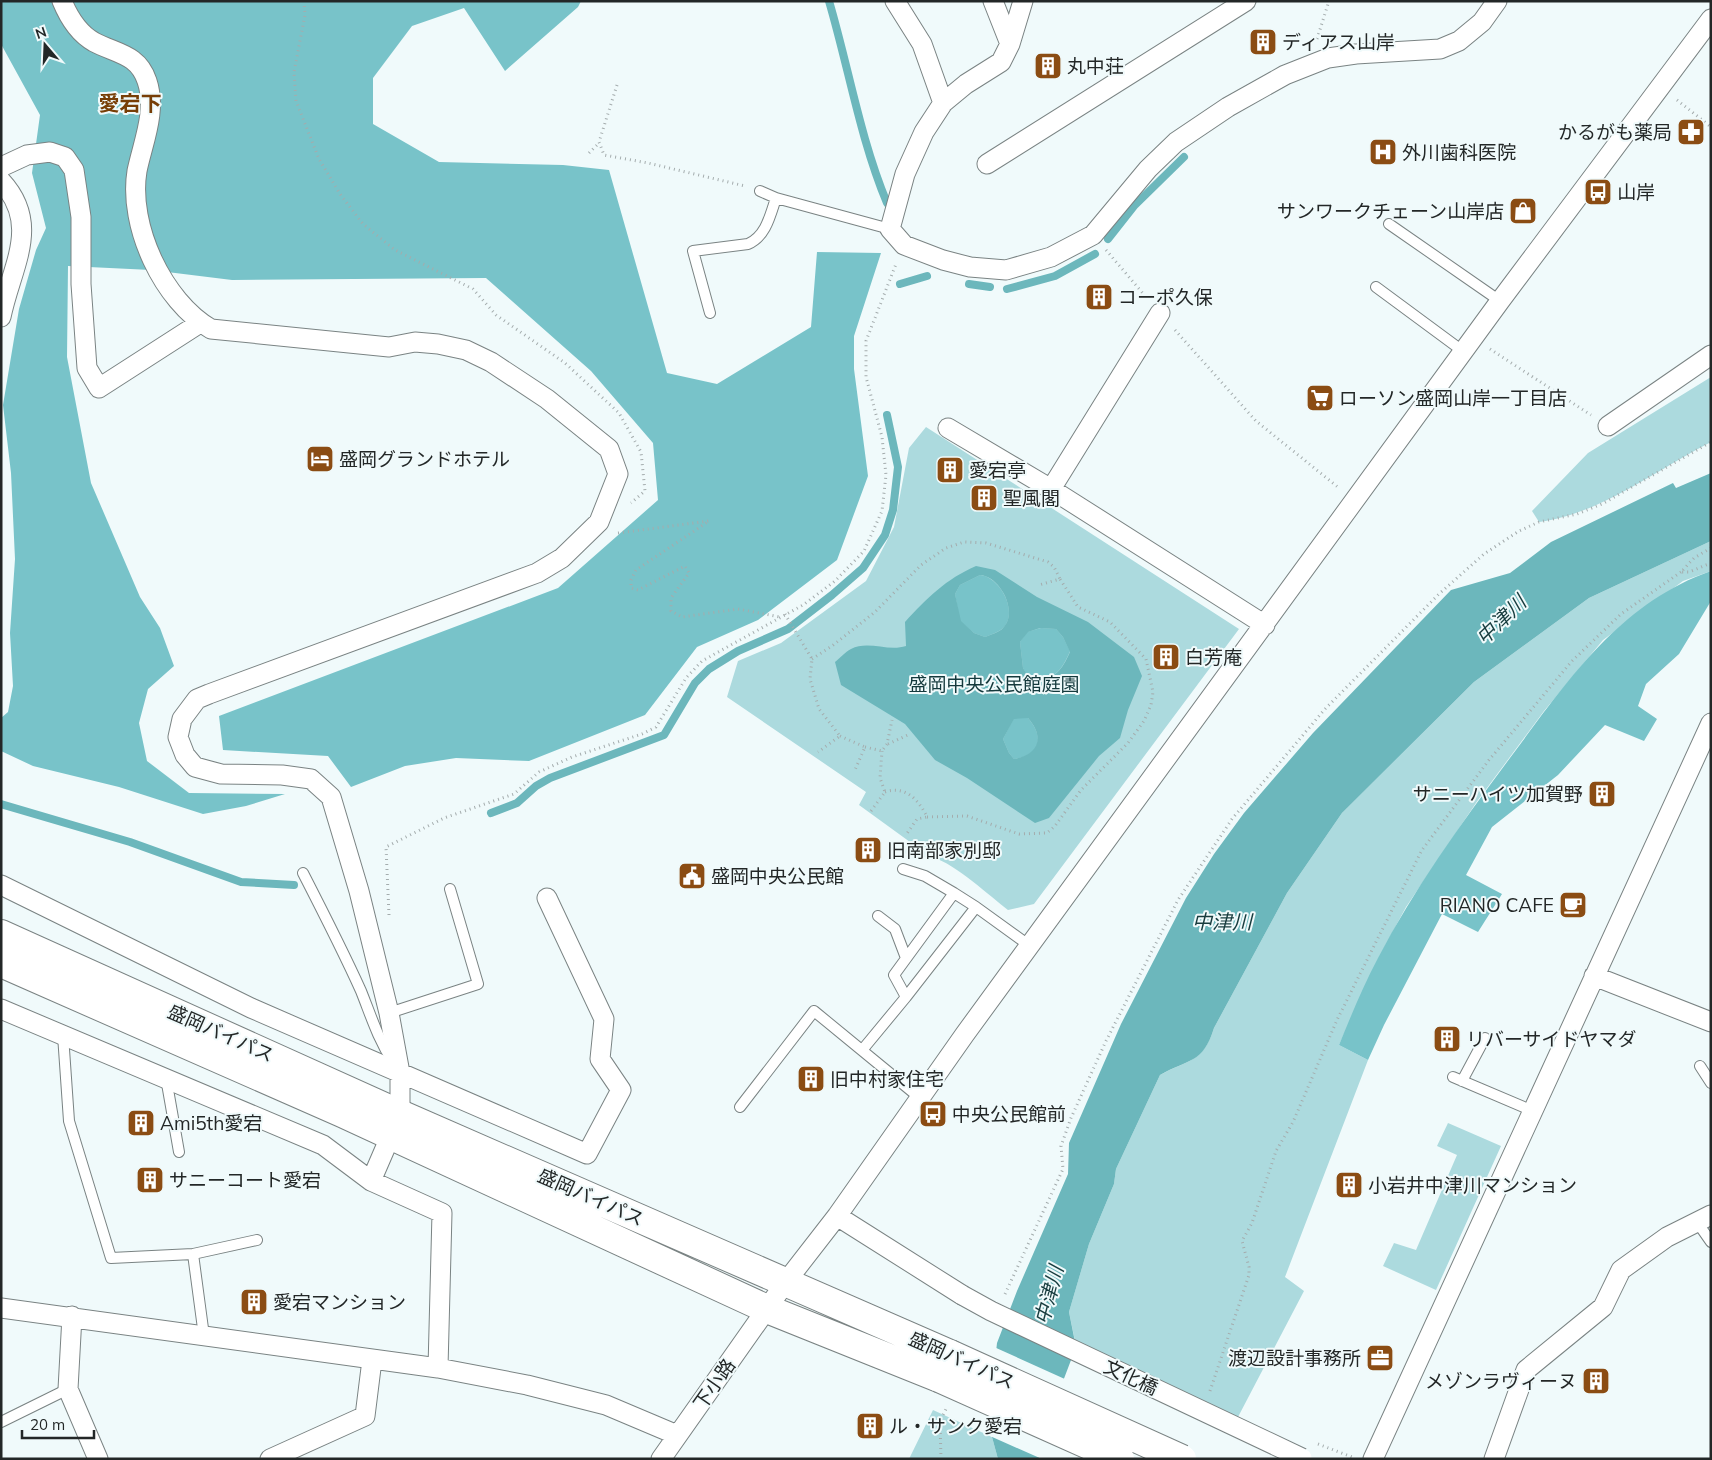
<svg xmlns="http://www.w3.org/2000/svg" width="1712" height="1460" font-family="Mulish,'Noto Sans JP',sans-serif">
	<rect width="100%" height="100%" fill="#f0fafb"/>
	<!-- green -->
	<path fill="#acdade" d="M 1711,377 L 1711,442 C 1654,471 1603,513 1539,522 L 1532,511 L 1588,453 Z
		M 926,427 L 1239,629 L 1034,904 L 1008,910 C 991,897 954,863 934,858 C 923,856 915,858 904,853 L 910,842 L 859,805 L 866,792 L 727,697 L 738,661 L 781,643 L 866,581 L 894,527 L 909,448 Z
		M 1711,541 L 1711,571 L 1683,581 L 1603,640 L 1544,711 L 1478,800 L 1406,907 L 1378,959 L 1339,1045 L 1368,1060 L 1285,1277 L 1304,1291 L 1238,1417 L 1075,1341 L 1069,1312 L 1089,1244 L 1114,1184 L 1116,1169 L 1160,1075 C 1187,1060 1203,1063 1214,1028 L 1287,893 L 1342,813 L 1474,682 L 1589,598 Z
		M 1448,1123 L 1501,1146 L 1436,1290 L 1383,1266 L 1394,1243 L 1416,1250 L 1457,1155 L 1437,1146 Z
		M 933,1410 L 992,1437 L 998,1459 L 909,1459 Z"/>
	<!-- forest -->
	<path fill="#78c3c9" d="M 1,1 L 581,1 L 578,7 L 505,71 L 464,8 L 412,26 L 373,78 L 373,124 L 439,162 L 563,165 L 609,170 L 667,373 L 717,384 L 811,327 L 817,252 L 881,253 L 854,336 L 854,369 L 868,476 L 837,560 L 758,620 L 697,647 L 645,715 L 529,761 L 456,758 L 405,766 L 351,787 L 328,756 L 223,750 L 219,716 L 558,588 L 658,500 L 653,443 L 591,371 L 486,278 L 232,280 L 151,270 L 68,266 L 67,357 L 91,483 L 140,597 L 160,628 L 174,666 L 148,689 L 139,723 L 147,761 L 189,793 L 285,794 L 246,806 L 203,814 L 119,787 L 33,766 L 1,751 L 1,718 L 8,712 L 13,686 L 10,633 L 15,559 L 11,473 L 3,405 L 19,309 L 36,250 L 46,228 L 32,173 L 40,115 L 1,44 Z
		M 1711,571 L 1711,601 L 1679,654 L 1646,684 L 1638,706 L 1657,719 L 1644,741 L 1605,725 L 1558,775 L 1492,827 L 1466,875 L 1502,894 L 1478,932 L 1442,914 L 1384,1025 L 1368,1060 L 1339,1045 C 1351,1016 1363,986 1378,958 C 1414,889 1460,825 1507,762 C 1564,686 1617,604 1711,571 Z
		M 980,575 C 1000,577 1019,612 1003,628 C 999,632 990,635 985,637 L 974,633 L 960,621 L 955,594 L 960,585 Z
		M 1041,628 L 1056,629 L 1063,637 L 1070,651 C 1060,674 1054,680 1028,678 L 1023,668 L 1020,642 L 1027,632 Z
		M 1014,718 L 1028,718 C 1045,738 1040,755 1014,759 L 1009,753 L 1003,739 Z"/>
	<!-- water -->
	<path fill="#6cb7bc" fill-rule="evenodd" d="M 1711,473 L 1711,541 L 1589,598 L 1474,682 L 1342,813 L 1287,893 L 1214,1028 C 1203,1064 1188,1059 1160,1075 L 1116,1169 L 1114,1184 L 1089,1244 L 1069,1312 L 1076,1347 L 1041,1439 L 1039,1459 L 998,1459 L 992,1437 L 992,1388 L 997,1343 L 1017,1291 L 1068,1174 L 1069,1143 L 1121,1024 L 1186,898 L 1214,854 L 1244,813 L 1313,733 L 1451,590 L 1510,573 L 1551,542 L 1673,483 L 1676,488 Z
		M 976,566 L 995,570 L 1037,597 L 1088,622 L 1134,657 L 1142,676 L 1128,710 L 1120,738 L 1099,756 L 1049,818 L 1035,823 L 967,778 L 935,760 L 905,724 L 841,685 L 835,662 C 840,658 845,652 851,649 C 868,640 888,652 906,646 L 905,622 C 927,598 946,579 976,566 ZM 980,575 C 1000,576 1019,612 1003,628 C 1000,632 990,635 985,637 L 974,633 L 961,621 L 955,594 L 960,585 ZM 1040,628 L 1056,629 L 1063,637 L 1070,652 C 1060,674 1054,680 1029,678 L 1023,668 L 1020,642 L 1028,632 ZM 1028,718 C 1045,737 1039,755 1014,759 L 1009,753 L 1003,739 L 1014,719 Z"/>
	<!-- pier -->
	<path fill="#f0fafb" d="M 994,1347 L 1067,1380 L 1044,1440 L 1042,1459 L 990,1436 L 990,1388 Z"/>
	<g fill="none" stroke-linecap="round" stroke-linejoin="round">
		<!-- stream -->
		<path stroke="#6cb7bc" stroke-width="8" d="M 829,1 C 849,69 860,138 887,203
			M 1108,239 L 1134,206 L 1184,157
			M 900,284 L 927,276
			M 969,284 L 990,287
			M 1007,289 L 1055,276 L 1095,254
			M 1,804 L 130,842 L 241,882 L 294,885
			M 491,813 L 517,803 L 536,786 L 550,778 L 664,735 L 695,683 L 709,669 L 738,651 L 788,629 L 832,595 L 863,568 L 885,535 L 893,510 L 898,467 L 887,415"/>
		<defs>
			<path id="service" d="M 760,191 L 776,198 L 890,229
				M 1389,224 L 1500,301
				M 1376,287 L 1464,352
				M 710,313 L 693,251 L 748,244 C 766,236 770,216 776,198
				M 903,869 L 925,876 L 954,893
				M 303,873 C 323,912 343,951 361,991 C 371,1016 378,1039 393,1062
				M 878,916 L 895,929 L 906,958
				M 906,997 L 976,907 L 1030,946
				M 389,1013 L 478,984 L 450,889
				M 63,1035 L 69,1121 L 111,1258 L 193,1254 L 257,1240
				M 863,1049 L 906,997 L 894,975 L 954,893 L 976,907
				M 1700,1066 L 1711,1083
				M 1453,1077 L 1533,1111
				M 166,1078 L 179,1152
				M 1462,1081 L 1485,1038
				M 740,1107 L 814,1011 L 920,1098
				M 1697,1222 L 1711,1242
				M 193,1254 L 204,1336
				M 1,1422 L 68,1389"/>
			<path id="minor" d="M 62,1 C 69,18 78,33 94,42 C 117,54 138,54 147,81 C 157,111 143,142 137,171 C 128,226 163,301 211,329 L 389,347 L 415,342 L 438,344 L 466,350 L 491,362 L 547,399 L 609,449 L 618,474 L 599,522 L 562,558 L 537,573 L 209,694 L 197,699 L 182,719 L 178,737 L 185,755 L 195,767 L 221,774 L 282,775 L 311,779 L 331,797 L 359,891 L 389,1013 L 400,1073 L 400,1114 L 371,1181
				M 895,1 L 922,44 L 943,103
				M 993,1 L 1010,44
				M 1023,1 L 1010,44 L 1001,62 L 966,84 L 943,103 L 924,132 L 905,174 L 890,229 L 904,245 L 943,260 L 970,267 L 1006,270 L 1051,257 L 1093,235 L 1148,169 L 1176,142 L 1228,107 L 1285,75 L 1328,58 L 1356,54 L 1440,49 L 1459,41 L 1482,22 L 1497,1
				M 987,164 L 1246,1
				M 1,167 L 27,155 L 50,152 L 65,157 L 74,170 L 81,217 L 81,284 L 87,368 L 99,388 L 200,323
				M 1,181 C 42,225 11,267 1,317
				M 1608,426 L 1711,355
				M 948,428 L 1051,489 L 1265,625
				M 1051,489 L 1160,313
				M 1,885 L 251,1008 L 587,1154 L 621,1090 L 600,1059 L 604,1019 L 547,898
				M 1594,976 L 1711,1022
				M 1,1009 L 323,1145 L 371,1181 L 442,1213 L 438,1368
				M 837,1216 L 962,1295
				M 1,1308 L 438,1368 L 527,1385 L 606,1405 L 677,1435
				M 72,1316 L 68,1389 L 98,1459
				M 270,1459 L 365,1416 L 372,1360
				M 661,1459 L 785,1283 L 837,1216 L 965,1034 L 1500,301 L 1711,19
				M 1373,1459 L 1711,723
				M 1494,1459 L 1526,1370 L 1603,1307 L 1621,1270 L 1667,1237 L 1711,1215"/>
			<path id="trunk" d="M 1,934 L 400,1114 L 950,1354
				M 1,963 L 342,1113 L 767,1309 L 939,1378"/>
		</defs>
		<!-- service casing -->
		<use href="#service" stroke="#7a8383" stroke-width="12"/>
		<!-- minor casing -->
		<use href="#minor" stroke="#7a8383" stroke-width="21"/>
		<!-- trunk casing -->
		<use href="#trunk" stroke="#7a8383" stroke-width="30"/>
		<!-- path -->
		<path stroke="#a4acad" stroke-width="3" stroke-dasharray="1 4" stroke-linecap="butt" d="M 304,1 L 305,15 L 294,72 L 296,101 L 319,159 L 340,194 L 363,224 L 395,250 L 473,289 L 496,315 L 565,363 L 619,413 L 641,452 L 645,491 L 631,503
			M 1317,39 L 1329,1
			M 617,85 L 599,142 L 604,155 L 648,163 L 745,186
			M 1677,100 L 1711,127
			M 589,153 L 599,143
			M 1106,250 L 1146,297
			M 1175,330 L 1256,421 L 1339,488
			M 1490,349 L 1591,415
			M 618,533 L 709,521 L 636,570 L 631,580 L 631,588 L 638,590 L 685,566 L 689,573 L 671,598 L 671,611 L 682,617 L 738,609 L 780,617
			M 1711,548 L 1694,558 L 1681,572 L 1689,572 L 1711,563
			M 785,614 L 812,659 L 810,679 L 819,709 L 840,736 L 818,752
			M 812,659 L 832,646 L 875,612 L 921,565 L 946,548 L 964,542 L 986,543 L 1048,562 L 1054,567 L 1060,579
			M 840,736 L 865,747 L 855,770
			M 888,744 L 910,734
			M 865,747 L 882,751 L 887,744 L 892,720
			M 885,792 C 905,785 919,800 927,817 L 917,819 L 906,835
			M 871,811 L 885,792 L 880,778 L 882,751
			M 927,817 L 967,816 L 1019,834 L 1047,833 L 1055,826 L 1081,790 L 1128,743 L 1144,721 L 1151,705 L 1153,692 L 1146,659 L 1110,622 L 1078,607 L 1060,579 L 1039,585
			M 389,915 L 386,847 L 444,818 L 514,794 L 539,772 L 572,757 L 642,734 L 656,727 L 686,678 L 702,661 L 803,605 L 835,581 L 864,551 L 882,511 L 886,475 L 882,437 L 866,377 L 866,341 L 896,264
			M 1005,1294 L 1063,1169 L 1061,1146 L 1071,1118 L 1106,1041 L 1178,900 L 1232,819 L 1325,709 L 1439,594 L 1484,554 L 1519,531 L 1539,522 L 1577,514 L 1602,504 L 1711,442
			M 1210,1391 L 1249,1275 L 1249,1267 L 1242,1241 L 1252,1223 L 1276,1151 L 1293,1122 L 1337,1020 L 1422,850 L 1489,760 L 1572,661 L 1621,614 L 1681,572
			M 1318,1444 L 1352,1457
			M 941,1459 L 940,1421 L 946,1409"/>
		<!-- service -->
		<use href="#service" stroke="#fff" stroke-width="10"/>
		<!-- minor -->
		<use href="#minor" stroke="#fff" stroke-width="19"/>
		<!-- trunk -->
		<use href="#trunk" stroke="#fff" stroke-width="28"/>
		<defs>
			<path id="minor-bridge" d="M 962,1295 L 991,1311 L 1302,1458"/>
			<path id="trunk-bridge" d="M 950,1354 L 1182,1459
				M 939,1378 L 1120,1459"/>
		</defs>
		<!-- minor-bridge casing -->
		<use href="#minor-bridge" stroke="#7a8383" stroke-width="21" stroke-linecap="butt"/>
		<!-- trunk-bridge casing -->
		<use href="#trunk-bridge" stroke="#7a8383" stroke-width="30" stroke-linecap="butt"/>
		<!-- minor-bridge -->
		<use href="#minor-bridge" stroke="#fff" stroke-width="19"/>
		<!-- trunk-bridge -->
		<use href="#trunk-bridge" stroke="#fff" stroke-width="28"/>
	</g>
	<!-- icons -->
	<defs>
		<symbol id="building-square" viewBox="-11 -11 22 22"><rect x="-9" y="-9" width="18" height="18" rx="4" fill="#8b4c13" stroke="#f0fafb"/><path d="M-4-6H4V6H1V3H-1V6H-4ZM-2.5-4.3h1.7v1.8h-1.7ZM.8-4.3h1.7v1.8H.8ZM-2.5-1h1.7V.8h-1.7ZM.8-1h1.7V.8H.8Z" fill="#fff"/></symbol>
		<symbol id="pharmacy-square" viewBox="-11 -11 22 22"><rect x="-9" y="-9" width="18" height="18" rx="4" fill="#8b4c13" stroke="#f0fafb"/><path d="M-2-6h4v4h4v4h-4v4h-4v-4h-4v-4h4Z" fill="#fff"/></symbol>
		<symbol id="hospital-square" viewBox="-11 -11 22 22"><rect x="-9" y="-9" width="18" height="18" rx="4" fill="#8b4c13" stroke="#f0fafb"/><path d="M-5-5h3v3.5h4V-5h3V5h-3V1.5h-4V5h-3Z" fill="#fff"/></symbol>
		<symbol id="bus-square" viewBox="-11 -11 22 22"><rect x="-9" y="-9" width="18" height="18" rx="4" fill="#8b4c13" stroke="#f0fafb"/><path d="M-5-6H5V4H4V6H2V4H-2V6H-4V4H-5ZM-3.5-4V0h7V-4ZM-3.5 1.2v1.5H-2V1.2ZM2 1.2v1.5H3.5V1.2Z" fill="#fff"/></symbol>
		<symbol id="shop-square" viewBox="-11 -11 22 22"><rect x="-9" y="-9" width="18" height="18" rx="4" fill="#8b4c13" stroke="#f0fafb"/><path d="M-5-2.5h2.3a2.7 3.5 0 0 1 5.4 0H5L5.5 6h-11ZM-1.5-2.5h3a1.5 2.3 0 0 0-3 0Z" fill="#fff"/></symbol>
		<symbol id="supermarket-square" viewBox="-11 -11 22 22"><rect x="-9" y="-9" width="18" height="18" rx="4" fill="#8b4c13" stroke="#f0fafb"/><path d="M-6-5.5h2.5l.6 2H6L4.5 2H-2.5L-4.4-4H-6ZM-1.5 3.2a1.3 1.3 0 1 0 .1 0ZM3 3.2a1.3 1.3 0 1 0 .1 0Z" fill="#fff"/></symbol>
		<symbol id="hotel-square" viewBox="-11 -11 22 22"><rect x="-9" y="-9" width="18" height="18" rx="4" fill="#8b4c13" stroke="#f0fafb"/><path d="M-6-4.5h1.5V1H6V5H4.5V3h-9V5H-6ZM-4 0a1.8 1.8 0 1 1 3.6 0ZM.5 0V-2.5h3Q6-2.5 6 0Z" fill="#fff"/></symbol>
		<symbol id="civic-square" viewBox="-11 -11 22 22"><rect x="-9" y="-9" width="18" height="18" rx="4" fill="#8b4c13" stroke="#f0fafb"/><path d="M-.6-6.5H3V-4.5H.6V-3L4-1V1h2V6H-6V1h2V-1L-.6-3ZM-1.2 2.5V6h2.4V2.5Z" fill="#fff"/></symbol>
		<symbol id="cafe-square" viewBox="-11 -11 22 22"><rect x="-9" y="-9" width="18" height="18" rx="4" fill="#8b4c13" stroke="#f0fafb"/><path d="M-5.5-4.5H6V0H3Q3 3.5 0 3.5H-2.5Q-5.5 3.5-5.5 0ZM3-3.2v2h1.7v-2ZM-6 4.5H4V6H-6Z" fill="#fff"/></symbol>
		<symbol id="office-square" viewBox="-11 -11 22 22"><rect x="-9" y="-9" width="18" height="18" rx="4" fill="#8b4c13" stroke="#f0fafb"/><path d="M-6-3h4V-5.5h4V-3h4V5H-6ZM-1-4.5V-3h2v-1.5ZM-6 0V1H6V0Z" fill="#fff"/></symbol>
	</defs>
	<g fill-rule="evenodd">
		<use href="#building-square" x="1247" y="26" width="32" height="32"/>
		<use href="#building-square" x="1032" y="50" width="32" height="32"/>
		<use href="#pharmacy-square" x="1675" y="116" width="32" height="32"/>
		<use href="#hospital-square" x="1367" y="136" width="32" height="32"/>
		<use href="#bus-square" x="1582" y="176" width="32" height="32"/>
		<use href="#shop-square" x="1507" y="195" width="32" height="32"/>
		<use href="#building-square" x="1083" y="281" width="32" height="32"/>
		<use href="#supermarket-square" x="1304" y="382" width="32" height="32"/>
		<use href="#hotel-square" x="304" y="443" width="32" height="32"/>
		<use href="#building-square" x="934" y="454" width="32" height="32"/>
		<use href="#building-square" x="968" y="482" width="32" height="32"/>
		<use href="#building-square" x="1150" y="641" width="32" height="32"/>
		<use href="#building-square" x="1586" y="778" width="32" height="32"/>
		<use href="#building-square" x="852" y="834" width="32" height="32"/>
		<use href="#civic-square" x="676" y="860" width="32" height="32"/>
		<use href="#cafe-square" x="1557" y="889" width="32" height="32"/>
		<use href="#building-square" x="1431" y="1023" width="32" height="32"/>
		<use href="#building-square" x="795" y="1063" width="32" height="32"/>
		<use href="#bus-square" x="917" y="1098" width="32" height="32"/>
		<use href="#building-square" x="125" y="1107" width="32" height="32"/>
		<use href="#building-square" x="134" y="1164" width="32" height="32"/>
		<use href="#building-square" x="1333" y="1169" width="32" height="32"/>
		<use href="#building-square" x="238" y="1286" width="32" height="32"/>
		<use href="#office-square" x="1364" y="1342" width="32" height="32"/>
		<use href="#building-square" x="1580" y="1365" width="32" height="32"/>
		<use href="#building-square" x="854" y="1410" width="32" height="32"/>
	</g>
	<g text-anchor="middle" stroke-width="4" stroke-linejoin="round" paint-order="stroke">
		<!-- poi labels -->
		<g font-size="19" fill="#232727" stroke="#f0fafb" text-anchor="start">
			<text x="1282" y="49">ディアス山岸</text>
			<text x="1067" y="73">丸中荘</text>
			<text x="1672" y="139" text-anchor="end">かるがも薬局</text>
			<text x="1402" y="159">外川歯科医院</text>
			<text x="1617" y="199">山岸</text>
			<text x="1504" y="218" text-anchor="end">サンワークチェーン山岸店</text>
			<text x="1118" y="304">コーポ久保</text>
			<text x="1339" y="405">ローソン盛岡山岸一丁目店</text>
			<text x="339" y="466">盛岡グランドホテル</text>
			<text x="969" y="477">愛宕亭</text>
			<text x="1003" y="505">聖風閣</text>
			<text x="1185" y="664">白芳庵</text>
			<text x="1583" y="801" text-anchor="end">サニーハイツ加賀野</text>
			<text x="887" y="857">旧南部家別邸</text>
			<text x="711" y="883">盛岡中央公民館</text>
			<text x="1554" y="912" text-anchor="end">RIANO CAFE</text>
			<text x="1466" y="1046">リバーサイドヤマダ</text>
			<text x="830" y="1086">旧中村家住宅</text>
			<text x="952" y="1121">中央公民館前</text>
			<text x="160" y="1130">Ami5th愛宕</text>
			<text x="169" y="1187">サニーコート愛宕</text>
			<text x="1368" y="1192">小岩井中津川マンション</text>
			<text x="273" y="1309">愛宕マンション</text>
			<text x="1361" y="1365" text-anchor="end">渡辺設計事務所</text>
			<text x="1577" y="1388" text-anchor="end">メゾンラヴィーヌ</text>
			<text x="889" y="1433">ル・サンク愛宕</text>
		</g>
		<!-- park labels -->
		<g font-size="19" fill="#14393c" stroke="#f0fafb">
			<text x="994" y="691">盛岡中央公民館庭園</text>
		</g>
		<!-- street labels -->
		<g font-size="19" fill="#232727" stroke="#f0fafb">
			<text transform="translate(221 1033) rotate(24)" y="7">盛岡バイパス</text>
			<text transform="translate(591 1197) rotate(24)" y="7">盛岡バイパス</text>
			<text transform="translate(962 1360) rotate(24)" y="7">盛岡バイパス</text>
			<text transform="translate(1131 1377) rotate(25)" y="7">文化橋</text>
			<text transform="translate(714 1384) rotate(-55)" y="7">下小路</text>
		</g>
		<!-- water labels -->
		<g font-size="20" font-style="italic" fill="#173c3e" stroke="#f0fafb">
			<text transform="translate(1501 620) rotate(-44)" y="7">中津川</text>
			<text x="1222" y="929">中津川</text>
			<text transform="translate(1049 1295) rotate(-75)" y="7">中津川</text>
		</g>
		<!-- quarter labels -->
		<g font-size="21" font-weight="bold" fill="#773e07" stroke="#f0fafb">
			<text x="130" y="111">愛宕下</text>
		</g>
	</g>
	<!-- border -->
	<rect width="1712" height="1460" fill="none" stroke="#232727" stroke-width="5"/>
	<!-- north arrow -->
	<g transform="translate(45 45) rotate(341)" stroke="#f0fafb" stroke-width="4" paint-order="stroke">
	<path d="M0-4L9 19L0 12L-9 19Z" fill="#232727"/>
	<text y="-8" font-size="14" font-weight="bold" text-anchor="middle" fill="#232727">N</text>
	</g>
	<!-- scale -->
	<path d="M22 1430v8h72v-8" fill="none" stroke="#232727" stroke-width="2.5"/>
	<text x="30" y="1430" font-size="15" fill="#232727" stroke="#f0fafb" stroke-width="4" paint-order="stroke">20 m</text>
</svg>
